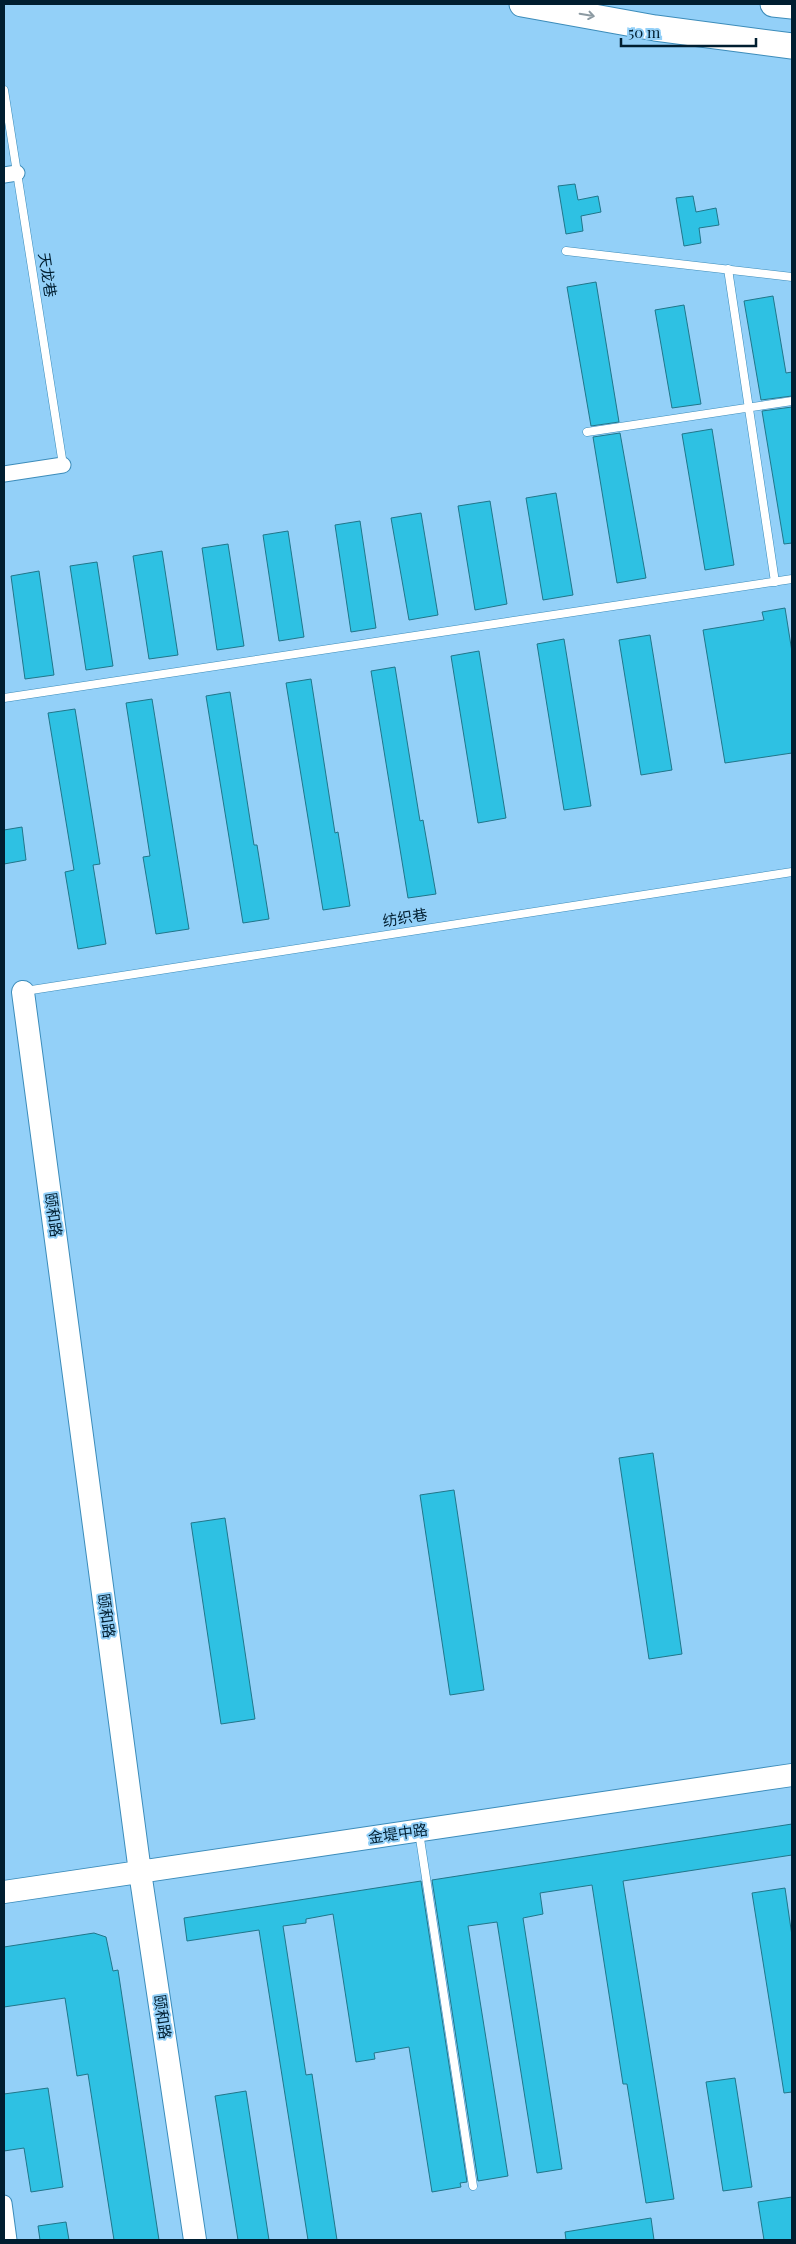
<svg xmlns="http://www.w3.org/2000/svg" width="796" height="2244" font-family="'Playfair Display','Noto Sans SC',serif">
	<rect width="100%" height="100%" fill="#93d0f8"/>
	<!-- building -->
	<path fill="#2ec1e3" stroke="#21768a" d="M 575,184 L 578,200 L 598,196 L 601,212 L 581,216 L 583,231 L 566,234 L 558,186 Z
		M 693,196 L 696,212 L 716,208 L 719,225 L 699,228 L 701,243 L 684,246 L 676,198 Z
		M 596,282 L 619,422 L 591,426 L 567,287 Z
		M 773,296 L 786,373 L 792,372 L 792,396 L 761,400 L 744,301 Z
		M 684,305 L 701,404 L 672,408 L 655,310 Z
		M 792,407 L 792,543 L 784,544 L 762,411 Z
		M 712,429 L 734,565 L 705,570 L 682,434 Z
		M 620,433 L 646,578 L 617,583 L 593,437 Z
		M 556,493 L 573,595 L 543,600 L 526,498 Z
		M 490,501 L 507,604 L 475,610 L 458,506 Z
		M 421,513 L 438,615 L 409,620 L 391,518 Z
		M 360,521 L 376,628 L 351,632 L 335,525 Z
		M 288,531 L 304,637 L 279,641 L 263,535 Z
		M 228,544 L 244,646 L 217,650 L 202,548 Z
		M 162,551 L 178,655 L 149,659 L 133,556 Z
		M 97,562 L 113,666 L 86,670 L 70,566 Z
		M 39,571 L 54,675 L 25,679 L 11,576 Z
		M 785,608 L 792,652 L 792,753 L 725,763 L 703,630 L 764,620 L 762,612 Z
		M 650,635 L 672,770 L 641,775 L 619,640 Z
		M 564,639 L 591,806 L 564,810 L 537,644 Z
		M 479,651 L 506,818 L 478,823 L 451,656 Z
		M 395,667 L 420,821 L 423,820 L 436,894 L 408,898 L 371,671 Z
		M 311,679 L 335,833 L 338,832 L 350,906 L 323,910 L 286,683 Z
		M 230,692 L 254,845 L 257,845 L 269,919 L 243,923 L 206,696 Z
		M 152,699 L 189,929 L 156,934 L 143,857 L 150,856 L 126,703 Z
		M 75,709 L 100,864 L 93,865 L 106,944 L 78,949 L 65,872 L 74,870 L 48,713 Z
		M 22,827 L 26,860 L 4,864 L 4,830 Z
		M 653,1453 L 682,1654 L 649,1659 L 619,1458 Z
		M 454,1490 L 484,1690 L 450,1695 L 420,1495 Z
		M 225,1518 L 255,1719 L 221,1724 L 191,1523 Z
		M 792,1824 L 792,1855 L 623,1881 L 674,2199 L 646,2203 L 627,2084 L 623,2084 L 592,1885 L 540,1893 L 543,1914 L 523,1918 L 562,2169 L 537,2173 L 497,1922 L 468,1926 L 508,2176 L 478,2181 L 432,1880 Z
		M 421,1881 L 467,2182 L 460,2183 L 461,2187 L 432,2192 L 409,2047 L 374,2053 L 375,2059 L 356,2062 L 333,1914 L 306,1919 L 306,1923 L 283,1926 L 306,2075 L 312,2074 L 337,2240 L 308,2240 L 259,1930 L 187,1941 L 184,1918 Z
		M 785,1888 L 792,1936 L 792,2092 L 784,2093 L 752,1893 Z
		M 94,1933 L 106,1937 L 113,1971 L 118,1970 L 159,2240 L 114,2240 L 88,2074 L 77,2076 L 65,1998 L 4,2007 L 4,1947 Z
		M 735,2078 L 752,2187 L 723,2191 L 706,2082 Z
		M 48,2088 L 63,2187 L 31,2192 L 24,2148 L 4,2151 L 4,2094 Z
		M 246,2091 L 269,2240 L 238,2240 L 215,2096 Z
		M 792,2197 L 792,2240 L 764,2240 L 758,2202 Z
		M 651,2218 L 654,2240 L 566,2240 L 565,2232 Z
		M 66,2222 L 69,2240 L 40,2240 L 38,2226 Z"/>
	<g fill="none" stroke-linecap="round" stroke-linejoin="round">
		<defs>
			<path id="lane" d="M 4,90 L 63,465
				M 566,251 L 792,277
				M 728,269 L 775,582
				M 587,432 L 792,401
				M 4,698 L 792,579
				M 25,991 L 792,872
				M 419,1832 L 473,2186"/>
			<path id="street" d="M 4,175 L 17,173
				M 4,474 L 63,465
				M 4,2203 L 9,2240"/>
			<path id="secondary" d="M 23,992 L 140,1872 L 195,2240
				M 4,1892 L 792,1775"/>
			<path id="primary" d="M 522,4 L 655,28 L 792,46
				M 773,4 L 792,6"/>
		</defs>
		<!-- lane casing -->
		<use href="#lane" stroke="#3c8cba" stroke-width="9"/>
		<!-- street casing -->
		<use href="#street" stroke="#3c8cba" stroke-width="17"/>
		<!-- secondary casing -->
		<use href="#secondary" stroke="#3c8cba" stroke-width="24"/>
		<!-- primary casing -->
		<use href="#primary" stroke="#3c8cba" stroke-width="27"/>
		<!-- lane -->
		<use href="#lane" stroke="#fff" stroke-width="8"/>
		<!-- street -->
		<use href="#street" stroke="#fff" stroke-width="15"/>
		<!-- secondary -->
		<use href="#secondary" stroke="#fff" stroke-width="22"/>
		<!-- primary -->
		<use href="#primary" stroke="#fff" stroke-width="25"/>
	</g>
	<!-- one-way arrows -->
	<defs><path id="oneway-shaft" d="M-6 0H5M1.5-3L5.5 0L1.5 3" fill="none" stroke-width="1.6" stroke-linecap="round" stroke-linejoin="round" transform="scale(1.25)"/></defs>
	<use stroke="#8c9aa2" href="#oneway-shaft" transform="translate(587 15) rotate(10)"/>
	<g text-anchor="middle" stroke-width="4" stroke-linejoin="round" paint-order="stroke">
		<!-- street labels -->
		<g font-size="15" fill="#001e30" stroke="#93d0f8">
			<text transform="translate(47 275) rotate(81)" y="5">天龙巷</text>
			<text transform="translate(405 918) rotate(-9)" y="5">纺织巷</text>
			<text transform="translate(53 1215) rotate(82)" y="5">颐和路</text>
			<text transform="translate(106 1616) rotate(82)" y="5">颐和路</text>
			<text transform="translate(398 1834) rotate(-8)" y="5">金堤中路</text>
			<text transform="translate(162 2017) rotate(82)" y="5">颐和路</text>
		</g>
	</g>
	<!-- border -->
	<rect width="796" height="2244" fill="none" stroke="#001e30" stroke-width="10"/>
	<!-- scale -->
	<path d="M621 38v8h135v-8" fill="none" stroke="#001e30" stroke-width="2.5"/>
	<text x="628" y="38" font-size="15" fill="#001e30" stroke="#93d0f8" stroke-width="4" paint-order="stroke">50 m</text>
</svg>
